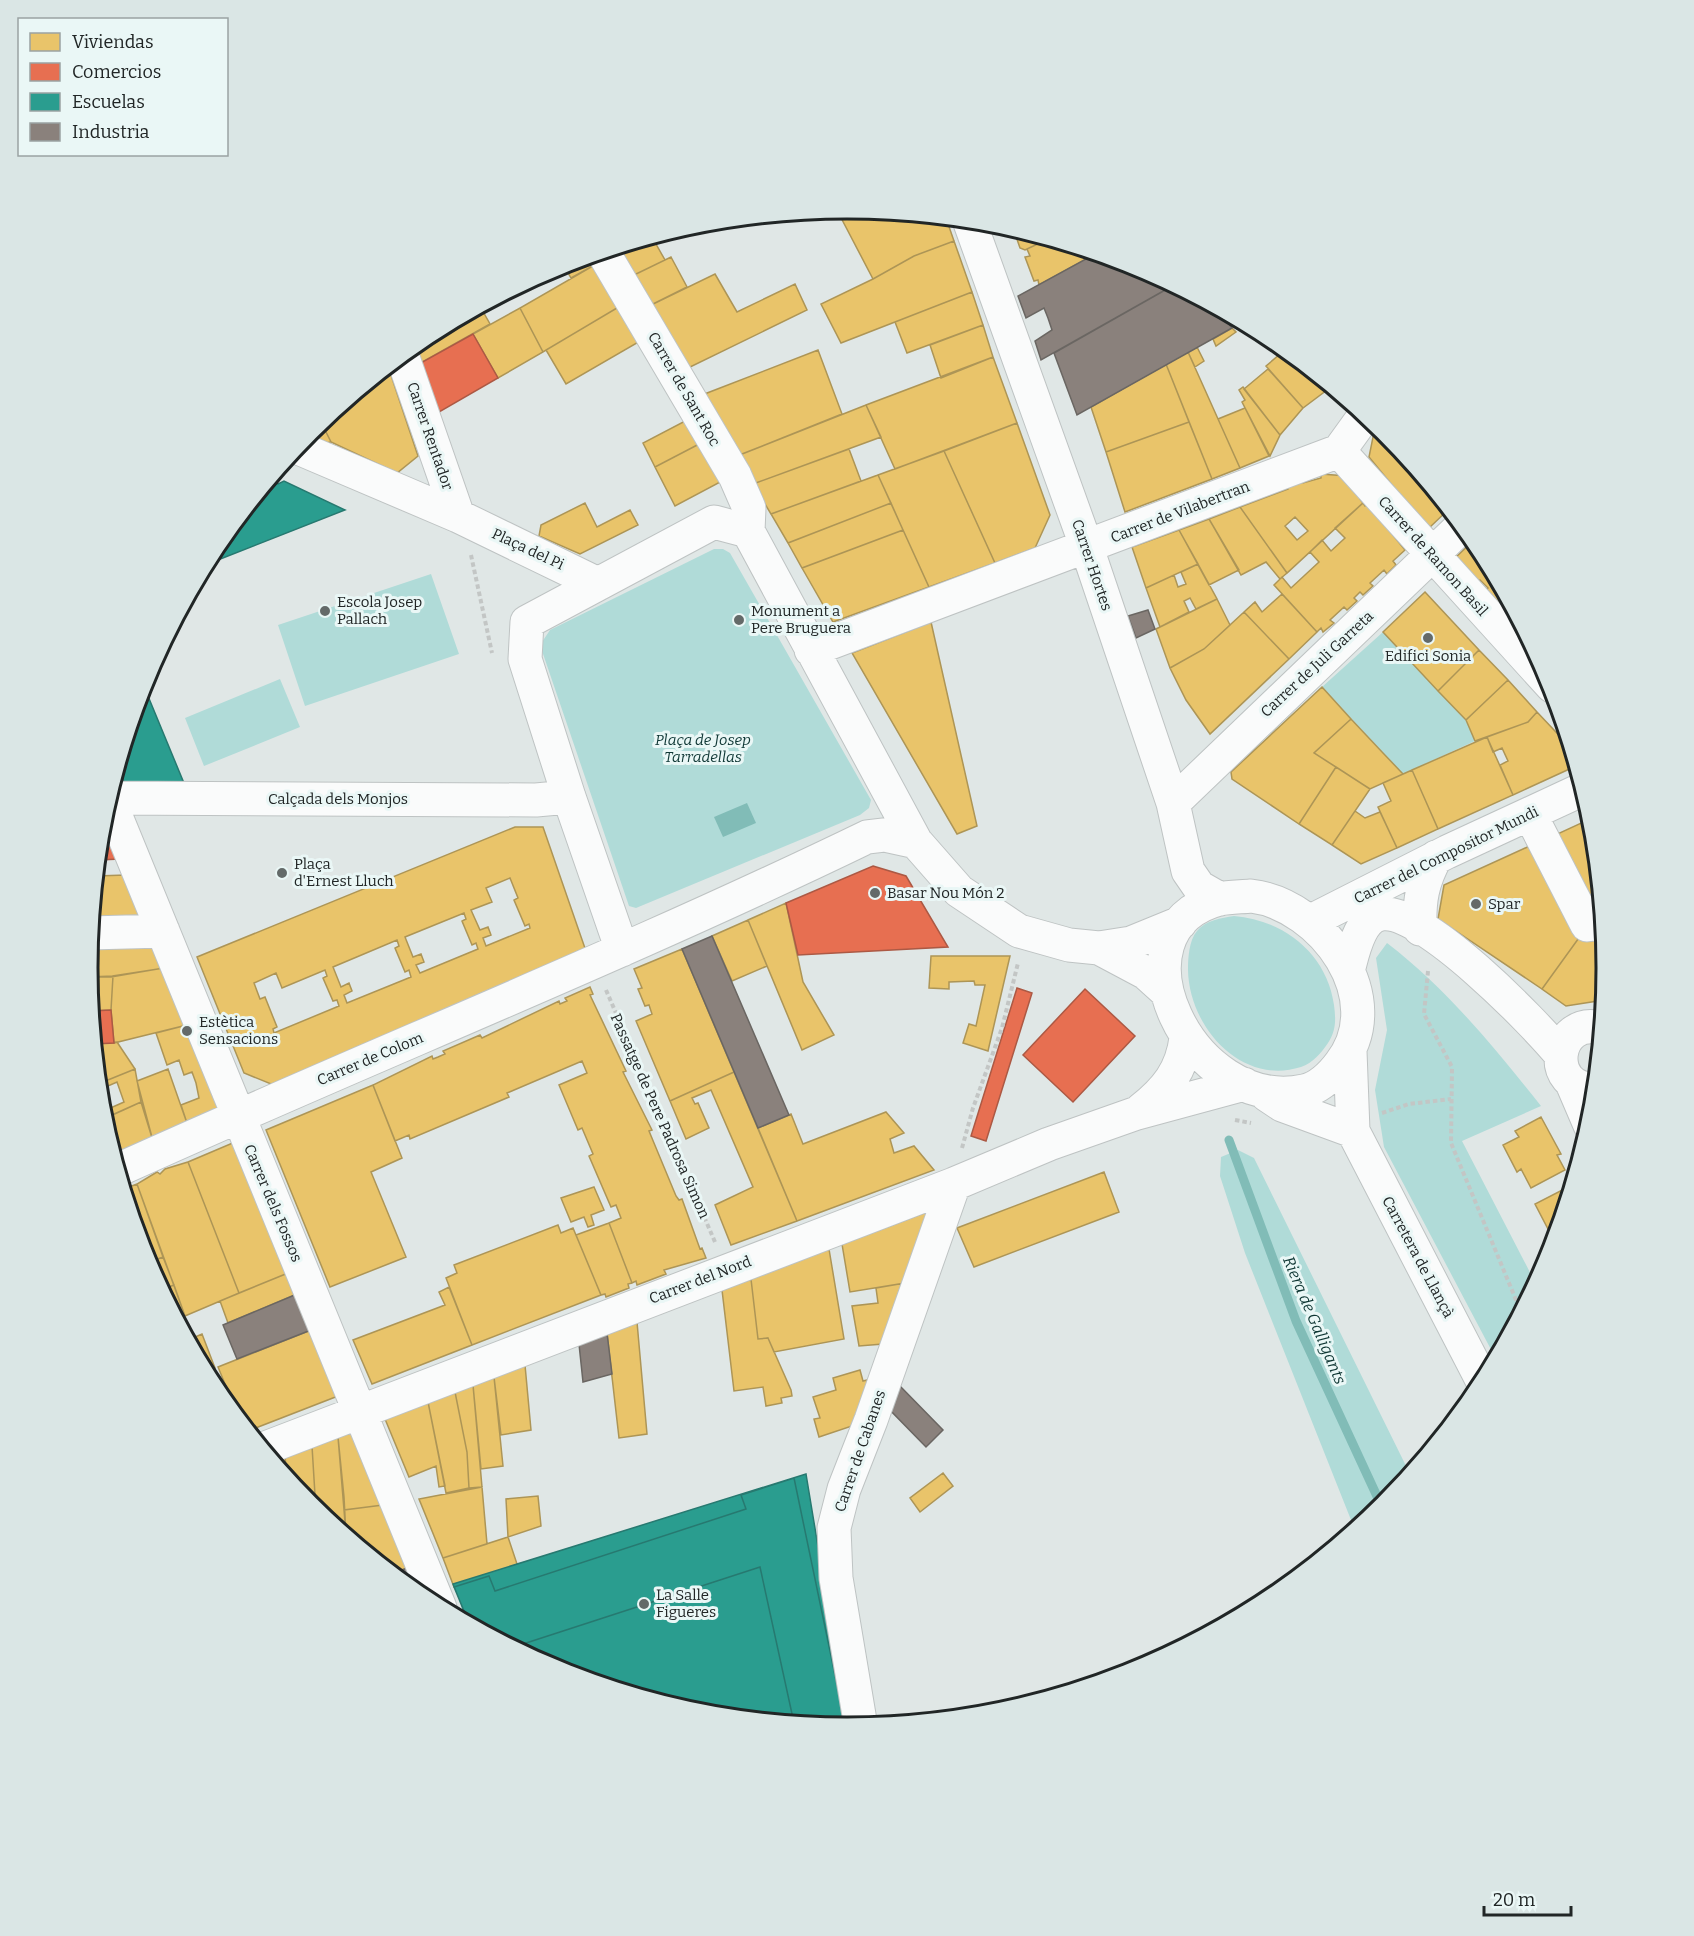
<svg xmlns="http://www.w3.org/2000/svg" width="1694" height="1936" font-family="Bitter,serif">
	<rect width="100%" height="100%" fill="#e0e7e6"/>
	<!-- green -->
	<path fill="#b0dbd8" d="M 714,549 L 723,549 L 730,553 L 871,800 L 869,808 L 860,815 L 636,908 L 629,906 L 540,645 L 550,630 Z
		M 431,574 L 459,654 L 305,706 L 278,625 Z
		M 1383,632 L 1466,720 L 1475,741 L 1403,774 L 1322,687 Z
		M 280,679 L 300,727 L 204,766 L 185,718 Z
		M 1234,916 C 1284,920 1327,954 1334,1005 C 1336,1020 1336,1031 1328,1043 C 1321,1053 1313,1063 1301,1067 C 1241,1086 1189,1027 1188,970 C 1188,958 1189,940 1197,931 C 1206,920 1221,918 1234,916 Z
		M 1387,943 C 1447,989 1494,1047 1541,1106 L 1462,1141 L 1536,1284 L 1496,1359 L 1384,1147 L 1375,1090 L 1387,1030 L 1376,958 Z
		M 1238,1150 L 1254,1158 L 1410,1474 L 1384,1506 L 1355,1530 L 1245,1253 L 1220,1176 L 1221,1157 Z"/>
	<!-- water -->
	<path fill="#81bcb7" d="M 747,803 L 756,823 L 723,837 L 714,817 Z"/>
	<!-- homes -->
	<path fill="#e9c46a" stroke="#ad9556" stroke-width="1.5" fill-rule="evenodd" d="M 843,208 L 946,218 L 954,241 L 914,256 L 873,279 L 838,212 Z
		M 1013,228 L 1048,239 L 1025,250 L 1020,248 Z
		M 652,237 L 665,260 L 632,276 L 615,248 Z
		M 1048,239 L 1097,253 L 1039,285 L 1038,280 L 1034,281 L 1025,257 L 1030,256 L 1027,249 Z
		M 954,241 L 972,292 L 841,343 L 821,304 L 873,279 L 914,256 Z
		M 593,255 L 598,263 L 571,278 L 563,264 Z
		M 671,257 L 687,287 L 649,306 L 632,276 Z
		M 598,263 L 622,305 L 543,352 L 520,308 Z
		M 715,274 L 737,312 L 795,284 L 807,310 L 686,369 L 649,306 Z
		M 972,292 L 983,325 L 907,353 L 895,322 Z
		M 485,304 L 485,305 L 413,346 L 425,336 Z
		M 622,305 L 642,340 L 566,384 L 546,350 Z
		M 481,308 L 490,324 L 417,365 L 413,346 Z
		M 520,308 L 543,352 L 498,378 L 473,334 Z
		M 983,325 L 993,357 L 941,378 L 930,345 Z
		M 1232,328 L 1236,332 L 1216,346 L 1213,339 Z
		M 1197,347 L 1204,361 L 1195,367 L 1188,352 Z
		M 1286,349 L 1331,387 L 1303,408 L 1266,366 Z
		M 818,350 L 842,414 L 737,456 L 702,395 Z
		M 1188,352 L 1240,468 L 1212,479 L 1166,364 Z
		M 993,357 L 1017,423 L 895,469 L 866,405 Z
		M 1166,364 L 1189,422 L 1106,452 L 1091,407 Z
		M 388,366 L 418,456 L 397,473 L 331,442 L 321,422 Z
		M 1268,369 L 1303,408 L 1280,435 L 1244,389 Z
		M 1243,387 L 1280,435 L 1270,456 L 1242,402 L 1245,400 L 1239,390 Z
		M 866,405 L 881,437 L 753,484 L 737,456 Z
		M 1245,408 L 1269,456 L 1240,468 L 1218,419 Z
		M 689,419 L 703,442 L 655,467 L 643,443 Z
		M 321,422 L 331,442 L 326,443 L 306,435 Z
		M 1189,422 L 1212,479 L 1125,512 L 1106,452 Z
		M 1017,423 L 1050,515 L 1035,548 L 995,563 L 944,451 Z
		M 1379,426 L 1449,509 L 1428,529 L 1369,457 L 1374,432 Z
		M 703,442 L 724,480 L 675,506 L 655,467 Z
		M 849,449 L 861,481 L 771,514 L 753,484 Z
		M 944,451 L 995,563 L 929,587 L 878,475 Z
		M 1321,474 L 1347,476 L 1363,496 L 1360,499 L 1363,503 L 1287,573 L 1240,507 L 1288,489 L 1287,485 L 1301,480 L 1303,483 L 1321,478 ZM 1295,517 L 1308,531 L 1297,540 L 1285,526 Z
		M 878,475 L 891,503 L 788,543 L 771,514 Z
		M 585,503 L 597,527 L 630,510 L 638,525 L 580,554 L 539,536 L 541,525 Z
		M 891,503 L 903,530 L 802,568 L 788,543 Z
		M 1363,503 L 1365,506 L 1368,504 L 1405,550 L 1393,561 L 1396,565 L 1387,574 L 1384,570 L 1370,583 L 1373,586 L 1363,595 L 1360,592 L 1354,598 L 1357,601 L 1347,610 L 1344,607 L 1330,620 L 1334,623 L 1323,632 L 1321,628 L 1317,632 L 1274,585 L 1282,577 L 1291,588 L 1319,562 L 1310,552 L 1322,540 L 1331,551 L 1345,538 L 1335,528 Z
		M 1240,507 L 1287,573 L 1280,579 L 1266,562 L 1241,575 L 1209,519 Z
		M 1209,519 L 1239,570 L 1209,585 L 1179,530 Z
		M 903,530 L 929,587 L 833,622 L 802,568 Z
		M 1179,530 L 1198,564 L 1146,588 L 1132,547 Z
		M 1474,540 L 1520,624 L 1518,626 L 1485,591 L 1488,588 L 1480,580 L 1477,583 L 1454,559 Z
		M 1198,564 L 1217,599 L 1196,609 L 1190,598 L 1184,601 L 1189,612 L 1160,627 L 1146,588 L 1174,575 L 1178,587 L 1186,584 L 1181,572 Z
		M 1425,592 L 1479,650 L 1438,691 L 1383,632 Z
		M 1282,594 L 1317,632 L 1289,659 L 1244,612 L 1255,602 L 1262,612 Z
		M 1217,599 L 1230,625 L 1204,649 L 1170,668 L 1156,629 Z
		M 1244,612 L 1289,659 L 1210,734 L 1186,700 L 1170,668 L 1204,649 Z
		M 931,622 L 977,826 L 957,834 L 852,653 Z
		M 1479,650 L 1508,680 L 1466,720 L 1438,691 Z
		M 1508,680 L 1537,712 L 1528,722 L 1475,741 L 1466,720 Z
		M 1322,687 L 1351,719 L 1314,753 L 1336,767 L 1299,824 L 1232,779 L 1231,772 Z
		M 1537,712 L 1570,747 L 1576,766 L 1513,795 L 1500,765 L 1508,761 L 1502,748 L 1493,752 L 1487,737 L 1528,722 Z
		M 1351,719 L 1383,753 L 1403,774 L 1370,789 L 1314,753 Z
		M 1487,737 L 1513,795 L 1438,829 L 1412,770 Z
		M 1336,767 L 1370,789 L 1332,845 L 1299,824 Z
		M 1412,770 L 1438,829 L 1397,848 L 1378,807 L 1391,801 L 1383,783 Z
		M 1355,811 L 1365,818 L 1380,812 L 1397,848 L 1361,864 L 1332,845 Z
		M 1592,818 L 1600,899 L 1587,905 L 1553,836 Z
		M 515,827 L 543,827 L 587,954 L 276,1086 L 244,1073 L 197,957 ZM 510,878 L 518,898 L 514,900 L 525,926 L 529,924 L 530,928 L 486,946 L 483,938 L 491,935 L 488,927 L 480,930 L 471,910 L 492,902 L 486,888 ZM 464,913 L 466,919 L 462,921 L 472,945 L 476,943 L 478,949 L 420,973 L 416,965 L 424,962 L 421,954 L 413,957 L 405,937 ZM 397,940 L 399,946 L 395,948 L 405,972 L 409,970 L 411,977 L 347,1003 L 344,995 L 352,991 L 349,983 L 341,987 L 333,967 ZM 325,970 L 327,976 L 323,978 L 333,1001 L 337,1000 L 339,1006 L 274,1033 L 273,1029 L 277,1027 L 265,997 L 260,999 L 254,983 L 276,973 L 282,988 Z
		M 1534,844 L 1581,935 L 1542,989 L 1438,919 L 1444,885 Z
		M 126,875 L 143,916 L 92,921 L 96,876 Z
		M 786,903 L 803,982 L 834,1035 L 802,1050 L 748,920 Z
		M 748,920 L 767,966 L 732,981 L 712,936 Z
		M 1603,932 L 1605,948 L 1602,949 L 1607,968 L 1604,1000 L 1566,1006 L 1542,989 L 1581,935 Z
		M 154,944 L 164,968 L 111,977 L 93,977 L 91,946 Z
		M 89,946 L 91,946 L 93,977 L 88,977 Z
		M 682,949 L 734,1072 L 670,1101 L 636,1021 L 652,1014 L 649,1005 L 645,1006 L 638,989 L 642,988 L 634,969 Z
		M 931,956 L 1010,956 L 988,1051 L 963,1043 L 969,1024 L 976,1026 L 985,985 L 975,985 L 974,981 L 949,982 L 949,989 L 929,988 Z
		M 164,968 L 187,1025 L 114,1043 L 111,1010 L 113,976 Z
		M 113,976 L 111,1010 L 91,1011 L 88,977 Z
		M 590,987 L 593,994 L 590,995 L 626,1071 L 623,1072 L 652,1130 L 649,1131 L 676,1196 L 679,1200 L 682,1199 L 700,1249 L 702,1248 L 706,1258 L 664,1270 L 666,1274 L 637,1285 L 636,1281 L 632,1283 L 609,1223 L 621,1218 L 616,1205 L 611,1207 L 589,1156 L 593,1154 L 582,1128 L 578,1130 L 559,1085 L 587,1073 L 582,1061 L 507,1093 L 509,1097 L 410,1139 L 409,1135 L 395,1141 L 373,1085 L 432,1056 L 433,1059 L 438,1057 L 445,1054 L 443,1051 L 480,1035 L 482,1038 L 559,1001 L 560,1004 L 567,1001 L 565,998 Z
		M 187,1025 L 222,1111 L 188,1126 L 181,1105 L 199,1098 L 196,1083 L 192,1072 L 184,1075 L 179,1060 L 167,1065 L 156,1033 Z
		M 117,1042 L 135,1069 L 98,1084 L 94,1044 Z
		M 135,1069 L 141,1102 L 103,1119 L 99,1093 L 106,1110 L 124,1102 L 117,1082 L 99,1090 L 98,1084 Z
		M 168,1069 L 188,1126 L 153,1141 L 137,1081 Z
		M 734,1072 L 797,1221 L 731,1245 L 715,1205 L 753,1187 L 711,1090 L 692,1098 L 695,1104 L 698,1103 L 709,1128 L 686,1139 L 670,1101 Z
		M 373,1085 L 402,1158 L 371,1172 L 406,1257 L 330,1287 L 266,1130 Z
		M 141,1102 L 153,1141 L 119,1155 L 108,1117 Z
		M 886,1112 L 904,1133 L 890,1139 L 894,1153 L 914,1146 L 934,1170 L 797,1221 L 758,1128 L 791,1114 L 803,1144 Z
		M 1541,1117 L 1561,1154 L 1557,1155 L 1565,1170 L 1531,1188 L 1521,1169 L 1517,1172 L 1503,1145 L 1519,1137 L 1515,1131 Z
		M 235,1142 L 288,1273 L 239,1293 L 188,1162 Z
		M 188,1162 L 239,1293 L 185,1316 L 137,1184 L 157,1172 L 160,1174 L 165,1169 Z
		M 1104,1172 L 1119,1212 L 974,1267 L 957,1228 Z
		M 137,1184 L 163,1257 L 147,1263 L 124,1189 Z
		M 1572,1185 L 1560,1223 L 1548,1229 L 1535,1204 Z
		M 594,1187 L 604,1210 L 591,1215 L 594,1225 L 588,1227 L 584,1217 L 571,1222 L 561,1198 Z
		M 929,1211 L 905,1283 L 850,1292 L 842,1244 Z
		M 609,1223 L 632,1283 L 628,1284 L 629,1288 L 606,1297 L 605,1294 L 601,1295 L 576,1235 Z
		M 1560,1223 L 1555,1241 L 1548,1229 Z
		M 558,1225 L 561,1233 L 573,1228 L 601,1295 L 472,1345 L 446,1278 L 457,1273 L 454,1265 Z
		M 829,1249 L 844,1339 L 774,1352 L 768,1338 L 758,1339 L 751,1279 Z
		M 163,1257 L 174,1285 L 161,1290 L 147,1263 Z
		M 288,1273 L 297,1294 L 228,1323 L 220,1301 Z
		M 751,1279 L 758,1339 L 768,1338 L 791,1390 L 792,1396 L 781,1398 L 782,1403 L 766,1406 L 763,1387 L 734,1391 L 722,1290 Z
		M 905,1283 L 883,1344 L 859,1346 L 852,1306 L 878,1303 L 876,1288 Z
		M 174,1285 L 185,1316 L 177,1319 L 161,1290 Z
		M 449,1287 L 472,1345 L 372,1384 L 353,1340 L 445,1305 L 439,1292 Z
		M 184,1316 L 193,1338 L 188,1340 L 177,1319 Z
		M 637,1322 L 647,1434 L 619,1438 L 607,1333 Z
		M 311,1330 L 338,1396 L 248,1431 L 226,1404 L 232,1401 L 218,1367 Z
		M 202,1334 L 215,1368 L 205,1371 L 188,1340 Z
		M 525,1365 L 531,1430 L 501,1435 L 494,1377 Z
		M 860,1370 L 863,1381 L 871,1379 L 855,1425 L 819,1437 L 814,1419 L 820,1418 L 813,1397 L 836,1390 L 833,1378 Z
		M 494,1377 L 503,1466 L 481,1469 L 473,1385 Z
		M 473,1385 L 482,1487 L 469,1488 L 467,1452 L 455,1392 Z
		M 455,1392 L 467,1452 L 469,1488 L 446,1493 L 428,1402 Z
		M 428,1402 L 445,1486 L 439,1487 L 436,1466 L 409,1477 L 385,1419 Z
		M 353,1431 L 383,1505 L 344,1510 L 338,1437 Z
		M 338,1437 L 344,1497 L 346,1535 L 316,1511 L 312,1446 Z
		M 312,1446 L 316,1511 L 287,1478 L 285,1456 Z
		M 285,1456 L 287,1478 L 273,1461 Z
		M 943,1473 L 953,1486 L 920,1512 L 910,1498 Z
		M 482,1487 L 487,1544 L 443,1558 L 419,1499 Z
		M 538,1496 L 541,1526 L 508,1537 L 506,1499 Z
		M 383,1505 L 408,1568 L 392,1573 L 346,1535 L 344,1510 Z
		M 508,1537 L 518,1567 L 454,1587 L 443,1558 Z"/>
	<!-- shops -->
	<path fill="#e76f51" stroke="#ac5944" stroke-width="1.5" d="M 473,334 L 498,378 L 434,415 L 417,365 Z
		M 102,819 L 120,859 L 98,860 Z
		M 873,866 L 906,876 L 948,947 L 798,955 L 786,903 Z
		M 1017,988 L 1032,993 L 986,1141 L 971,1136 Z
		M 1085,989 L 1135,1036 L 1073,1102 L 1023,1055 Z
		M 111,1010 L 114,1043 L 94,1044 L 91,1011 Z"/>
	<!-- schools -->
	<path fill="#2a9d8f" stroke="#277970" stroke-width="1.5" d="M 269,480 L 278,484 L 284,481 L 345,510 L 205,565 L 215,545 Z
		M 143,684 L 186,788 L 126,787 L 118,767 Z
		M 806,1474 L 848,1728 L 698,1713 L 556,1670 L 469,1624 L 453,1584 Z
		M 794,1478 L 846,1728 L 794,1723 L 760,1567 L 523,1644 L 527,1655 L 469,1623 L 454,1587 L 489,1576 L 495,1591 L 746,1509 L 741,1495 Z"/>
	<!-- industry -->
	<path fill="#8a817c" stroke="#6a6662" stroke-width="1.5" d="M 1097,253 L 1138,266 L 1174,285 L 1041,360 L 1035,341 L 1052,330 L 1048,318 L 1044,308 L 1026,318 L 1018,296 Z
		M 1174,285 L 1216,308 L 1232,328 L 1077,415 L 1054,353 Z
		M 1148,610 L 1155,629 L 1136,638 L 1128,616 Z
		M 712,936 L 789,1115 L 758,1128 L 682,949 Z
		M 297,1294 L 311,1330 L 237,1359 L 223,1325 Z
		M 607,1333 L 612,1374 L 583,1382 L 579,1344 Z
		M 899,1385 L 943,1430 L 926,1447 L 888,1408 Z
		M 408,1568 L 419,1595 L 392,1573 Z"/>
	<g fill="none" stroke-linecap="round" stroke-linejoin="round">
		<!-- stream -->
		<path stroke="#81bcb7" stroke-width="9" d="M 1229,1140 L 1296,1321 L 1382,1507"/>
		<defs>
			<path id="minor" d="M 969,220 L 1087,548 L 1173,803 L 1188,871 L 1199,887 L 1220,899
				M 603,252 L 735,476 L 749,508 L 748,531
				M 402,355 L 458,516
				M 296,447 L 458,516 L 598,584
				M 1339,451 L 1552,686
				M 811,650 L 1339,451 L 1365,415
				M 108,797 L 440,1608
				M 108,798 L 536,800 L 569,797
				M 1173,803 L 1462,526
				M 1530,814 L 1587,925 L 1603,923
				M 1251,896 C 1323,905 1391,999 1340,1064 C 1331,1076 1318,1088 1304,1091 C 1191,1115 1103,930 1219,899 C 1229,897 1241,897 1251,896 Z
				M 1309,922 L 1447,852 L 1583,789
				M 1420,929 C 1419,901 1422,882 1436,857
				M 90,933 L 163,931
				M 1099,948 L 1146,973 L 1167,992
				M 622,950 L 569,797 L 525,659 L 527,622 L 714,522 L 748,531 L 916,842 L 959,891 L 1019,931 L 1069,945 L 1099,948 L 1131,943 L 1180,923
				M 1348,971 C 1353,953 1359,917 1382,914 C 1423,908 1535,1023 1561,1055
				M 1350,1051 L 1353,1131 L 1483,1382
				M 1572,1083 L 1590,1125
				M 1595,1089 C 1544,1090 1554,1016 1601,1028
				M 1267,1095 L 1282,1105 L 1353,1131
				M 1141,1110 C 1166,1090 1182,1071 1186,1038
				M 118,1170 C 367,1057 621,956 867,837 L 884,835 L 916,842
				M 263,1449 L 954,1184 L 1049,1144 L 1137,1113 L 1244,1084
				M 861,1727 L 836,1578 L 834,1528 L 844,1489 L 871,1420 L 954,1184"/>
		</defs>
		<!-- minor casing -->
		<use href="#minor" stroke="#bec3c3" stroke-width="35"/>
		<!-- path -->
		<path stroke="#c3c6c5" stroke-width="4" stroke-dasharray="4.5 3" stroke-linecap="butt" d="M 471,555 L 492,653
			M 1428,971 L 1424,1014 L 1452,1067 L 1451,1143 L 1521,1312
			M 606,990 L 715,1242
			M 1382,1113 L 1409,1104 L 1451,1099
			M 1235,1120 L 1251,1123
			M 962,1148 L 973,1108 L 1002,1028 L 1018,963"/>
		<!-- minor -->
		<use href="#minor" stroke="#fafbfb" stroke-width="33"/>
	</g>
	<!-- markers -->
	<g fill="#646a69" stroke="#eaf7f6" stroke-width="2">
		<circle cx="325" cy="611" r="6"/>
		<circle cx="739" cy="620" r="6"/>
		<circle cx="1428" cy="638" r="6"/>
		<circle cx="282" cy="873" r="6"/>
		<circle cx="875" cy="893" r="6"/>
		<circle cx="1476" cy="904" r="6"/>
		<circle cx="187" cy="1031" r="6"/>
		<circle cx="644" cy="1604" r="6"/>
	</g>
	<g text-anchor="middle" stroke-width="6" stroke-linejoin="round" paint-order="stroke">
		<!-- street labels -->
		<g font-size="15" fill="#212626" stroke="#eaf7f6">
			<text transform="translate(684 389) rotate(60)" y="5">Carrer de Sant Roc</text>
			<text transform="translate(430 436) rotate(71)" y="5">Carrer Rentador</text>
			<text transform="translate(1180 512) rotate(-21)" y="5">Carrer de Vilabertran</text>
			<text transform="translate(528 549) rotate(25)" y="5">Plaça del Pi</text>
			<text transform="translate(1433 556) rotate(48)" y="5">Carrer de Ramon Basil</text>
			<text transform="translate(1092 565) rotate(71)" y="5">Carrer Hortes</text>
			<text transform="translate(1317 664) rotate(-43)" y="5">Carrer de Juli Garreta</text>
			<text x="338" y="804">Calçada dels Monjos</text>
			<text transform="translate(1446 855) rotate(-26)" y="5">Carrer del Compositor Mundi</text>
			<text transform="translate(370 1059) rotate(-23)" y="5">Carrer de Colom</text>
			<text transform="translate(660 1116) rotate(66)" y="5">Passatge de Pere Padrosa Simon</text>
			<text transform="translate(273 1203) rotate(67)" y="5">Carrer dels Fossos</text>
			<text transform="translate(1418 1257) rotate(62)" y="5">Carretera de Llançà</text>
			<text transform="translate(700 1280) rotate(-21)" y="5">Carrer del Nord</text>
			<text transform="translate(860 1451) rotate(-71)" y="5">Carrer de Cabanes</text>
		</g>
		<!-- poi labels -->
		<g font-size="15" fill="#212626" stroke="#eaf7f6" text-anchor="start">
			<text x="337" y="607">Escola Josep<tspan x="337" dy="17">Pallach</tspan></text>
			<text x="751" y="616">Monument a<tspan x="751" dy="17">Pere Bruguera</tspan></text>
			<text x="1428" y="661" text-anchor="middle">Edifici Sonia</text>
			<text x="294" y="869">Plaça<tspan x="294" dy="17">d'Ernest Lluch</tspan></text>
			<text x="887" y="898">Basar Nou Món 2</text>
			<text x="1488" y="909">Spar</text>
			<text x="199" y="1027">Estètica<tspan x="199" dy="17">Sensacions</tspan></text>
			<text x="656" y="1600">La Salle<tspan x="656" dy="17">Figueres</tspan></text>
		</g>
		<!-- park labels -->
		<g font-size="15" font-style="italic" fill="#103836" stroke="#eaf7f6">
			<text x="703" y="745">Plaça de Josep<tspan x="703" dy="17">Tarradellas</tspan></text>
		</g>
		<!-- water labels -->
		<g font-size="16" font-style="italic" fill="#0e3633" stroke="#eaf7f6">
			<text transform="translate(1315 1320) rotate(67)" y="6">Riera de Galligants</text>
		</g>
	</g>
	<!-- crop -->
	<path d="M0 0H1694V1936H0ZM98 968a749 749 0 1 1 1498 0a749 749 0 1 1-1498 0Z" fill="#dae6e5" fill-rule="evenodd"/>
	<path fill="none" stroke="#212626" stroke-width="3" d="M98 968a749 749 0 1 1 1498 0a749 749 0 1 1-1498 0Z"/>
	<!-- legend -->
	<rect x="18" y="18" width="210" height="138" fill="#eaf7f6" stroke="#9aa3a3" stroke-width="1.5"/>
	<rect x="30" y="33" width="30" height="18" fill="#e9c46a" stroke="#9aa3a3" stroke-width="1.5"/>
	<text x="72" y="48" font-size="18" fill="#212626">Viviendas</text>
	<rect x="30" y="63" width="30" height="18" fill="#e76f51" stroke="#9aa3a3" stroke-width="1.5"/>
	<text x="72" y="78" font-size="18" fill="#212626">Comercios</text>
	<rect x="30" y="93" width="30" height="18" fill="#2a9d8f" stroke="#9aa3a3" stroke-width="1.5"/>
	<text x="72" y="108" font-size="18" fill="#212626">Escuelas</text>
	<rect x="30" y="123" width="30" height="18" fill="#8a817c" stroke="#9aa3a3" stroke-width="1.5"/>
	<text x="72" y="138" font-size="18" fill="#212626">Industria</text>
	<!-- scale -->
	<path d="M1484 1906v9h87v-9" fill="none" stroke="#212626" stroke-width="3"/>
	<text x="1493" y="1906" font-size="18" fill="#212626" stroke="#eaf7f6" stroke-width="4.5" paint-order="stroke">20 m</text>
</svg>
